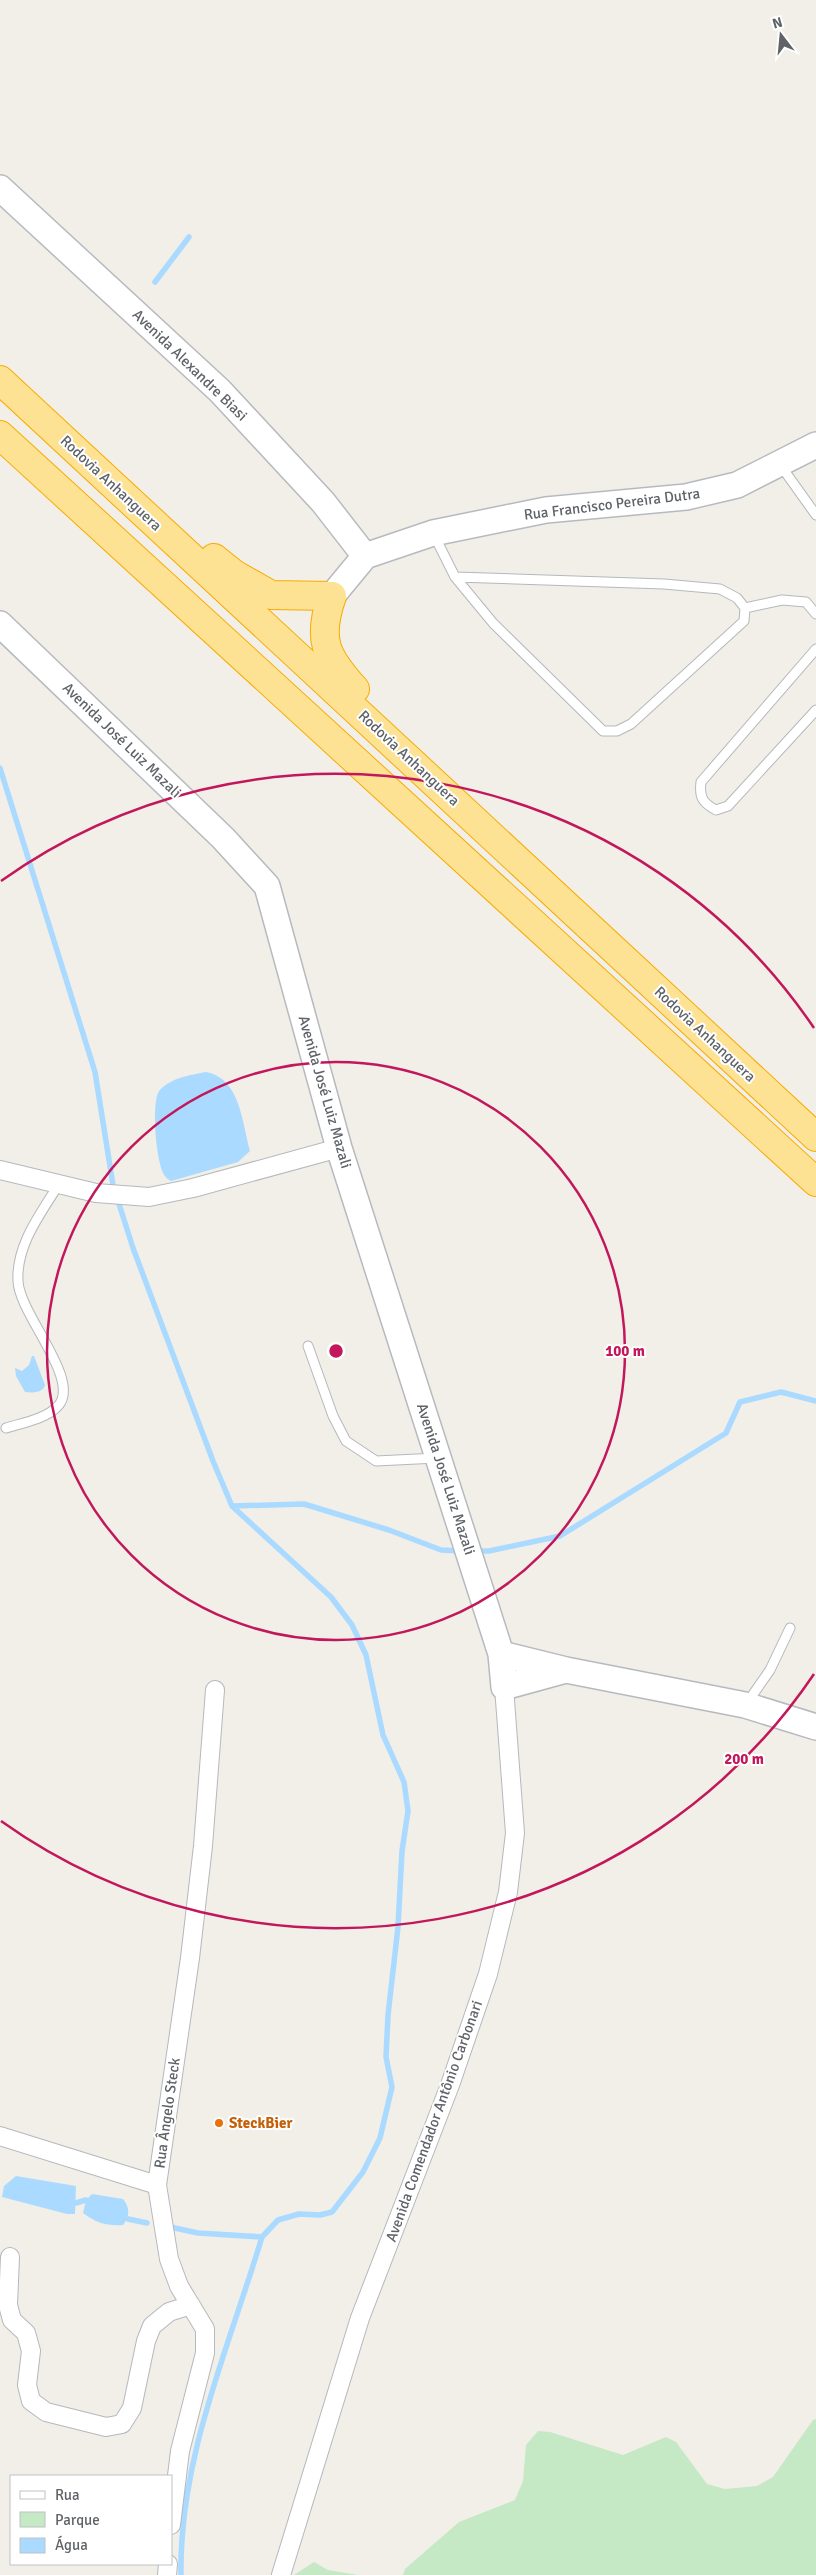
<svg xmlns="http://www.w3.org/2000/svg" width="816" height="2575" font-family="Signika,sans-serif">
	<rect width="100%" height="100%" fill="#f1efe8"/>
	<!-- green -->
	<path fill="#c5e8c5" d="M 816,2419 L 816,2575 L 403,2575 L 405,2569 L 459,2522 L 515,2500 L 523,2481 L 526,2445 L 538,2431 L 550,2432 L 623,2455 L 666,2437 L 676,2442 L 707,2484 L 725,2489 L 757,2486 L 773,2477 L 813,2420 Z
		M 314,2562 L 328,2570 L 358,2575 L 294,2575 Z"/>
	<!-- water -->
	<path fill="#aadaff" d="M 206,1072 C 240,1078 242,1122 250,1151 L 238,1162 L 171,1181 C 169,1180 166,1178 165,1176 C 156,1165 151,1103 159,1091 C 170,1078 190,1075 206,1072 Z
		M 32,1356 L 34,1356 L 45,1385 C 43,1393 32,1393 25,1392 L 16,1376 L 15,1368 L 22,1371 L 29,1365 Z
		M 16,2176 L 76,2186 L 75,2214 L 67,2214 L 2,2197 L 4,2186 Z
		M 92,2194 L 123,2199 C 130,2208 130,2216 123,2225 C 107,2226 96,2223 83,2213 L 86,2200 Z"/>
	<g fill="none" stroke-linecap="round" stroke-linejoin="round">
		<!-- stream -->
		<path stroke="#aadaff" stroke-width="5.5" d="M 155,282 L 189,237
			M 0,768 L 95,1072 L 113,1185 L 133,1248 L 213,1461 L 232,1506 L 331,1597 L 352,1625 L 366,1655 L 383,1735 L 404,1782 L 408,1811 L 402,1851 L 398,1927 L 388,2015 L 386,2057 L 392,2087 L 380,2138 L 363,2172 L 332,2212 L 320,2215 L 299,2214 L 278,2220 L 262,2237 C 229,2347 179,2458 181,2575
			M 233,1506 L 304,1504 L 389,1530 L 441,1550 L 460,1551
			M 475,1551 L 489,1551 L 560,1536 L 726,1433 L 740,1402 L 781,1392 L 816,1401
			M 76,2203 L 86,2200
			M 128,2219 L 147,2223
			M 170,2227 L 198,2233 L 262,2237"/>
		<defs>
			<path id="service" d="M 781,466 L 816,515
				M 434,535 L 455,577 L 493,623 L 603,731 L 617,731 L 631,724 L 744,621 L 745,608 L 737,598 L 720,589 L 664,584 L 455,577
				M 745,608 L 782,600 L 806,602 L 816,614
				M 816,649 L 701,782 C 699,798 703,803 716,810 L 728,806 L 816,710
				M 308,1346 L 333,1416 L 346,1441 L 376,1461 L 437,1458
				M 6,1428 C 22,1423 46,1419 58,1406 C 82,1380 19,1314 18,1281 C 16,1245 41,1213 59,1184
				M 747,1703 L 770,1670 L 790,1628"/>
			<path id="minor" d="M 0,1170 L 96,1193 L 149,1197 L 193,1188 L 339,1148
				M 0,2136 L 157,2185
				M 10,2257 L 8,2305 L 12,2320 L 26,2333 L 31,2351 L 27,2385 L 31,2401 L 46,2412 L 106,2427 L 122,2424 L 132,2408 L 146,2341 L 152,2326 L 169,2312 L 191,2305
				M 171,2525 L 180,2451 L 205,2353 L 205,2329 L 179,2286 L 169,2259 L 157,2185 L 190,1958 L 203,1846 L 215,1690
				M 167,2575 L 168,2564
				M 281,2575 L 360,2318 L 450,2085 L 488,1974 L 508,1892 L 515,1833 L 504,1687"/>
			<path id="secondary" d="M 0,188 L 220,391 L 323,502 L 365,556
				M 332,596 L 365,556 L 433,533 L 546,510 L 686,497 L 737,485 L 816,445
				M 0,624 L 223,838 L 267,886 L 339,1148 L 501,1654 L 504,1687 L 566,1670
				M 501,1654 L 566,1670 L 745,1705 L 816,1727"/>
			<path id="motorway" d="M 0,380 L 816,1137
				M 0,435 L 816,1182
				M 214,558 L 234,574 L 271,595 L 332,596 C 317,639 325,656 355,689"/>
		</defs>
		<!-- service casing -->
		<use href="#service" stroke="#b5b8bc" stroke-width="11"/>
		<!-- minor casing -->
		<use href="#minor" stroke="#b5b8bc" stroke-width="20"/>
		<!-- secondary casing -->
		<use href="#secondary" stroke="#b6babf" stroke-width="28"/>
		<!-- motorway casing -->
		<use href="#motorway" stroke="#f9ab00" stroke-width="30"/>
		<!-- service -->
		<use href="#service" stroke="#fff" stroke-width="9"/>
		<!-- minor -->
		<use href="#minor" stroke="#fff" stroke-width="18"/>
		<!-- secondary -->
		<use href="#secondary" stroke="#fff" stroke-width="25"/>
		<!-- motorway -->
		<use href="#motorway" stroke="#fde293" stroke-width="28"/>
	</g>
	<!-- distance rings -->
	<g fill="none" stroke="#c2185b" stroke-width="2.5">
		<circle cx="336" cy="1351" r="289"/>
		<path d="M814 1674A577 577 0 0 1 1 1821M1 881A577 577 0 0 1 814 1028"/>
	</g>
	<!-- markers -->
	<circle fill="#e8710a" stroke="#fff" stroke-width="2" cx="219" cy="2123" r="5"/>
	<g text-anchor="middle" stroke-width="4" stroke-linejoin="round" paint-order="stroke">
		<!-- street labels -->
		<g font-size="15" fill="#5f6368" stroke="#fff">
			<text transform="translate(190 365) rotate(44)" y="5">Avenida Alexandre Biasi</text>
			<text transform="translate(111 483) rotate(43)" y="5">Rodovia Anhanguera</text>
			<text transform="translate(612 504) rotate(-7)" y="5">Rua Francisco Pereira Dutra</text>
			<text transform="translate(122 740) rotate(44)" y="5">Avenida José Luiz Mazali</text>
			<text transform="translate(409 758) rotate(43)" y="5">Rodovia Anhanguera</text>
			<text transform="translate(705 1034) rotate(43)" y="5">Rodovia Anhanguera</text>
			<text transform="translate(325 1092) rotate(74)" y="5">Avenida José Luiz Mazali</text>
			<text transform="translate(446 1479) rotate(72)" y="5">Avenida José Luiz Mazali</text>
			<text transform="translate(167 2113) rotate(-82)" y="5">Rua Ângelo Steck</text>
			<text transform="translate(434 2121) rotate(-70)" y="5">Avenida Comendador Antônio Carbonari</text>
		</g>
		<!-- food labels -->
		<g font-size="15" font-weight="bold" fill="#c56008" stroke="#fff" text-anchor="start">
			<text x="229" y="2128">SteckBier</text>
		</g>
	</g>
	<circle cx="336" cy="1351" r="8" fill="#c2185b" stroke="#fff" stroke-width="2.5"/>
	<g font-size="15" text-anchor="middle" font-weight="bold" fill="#c2185b" stroke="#fff" stroke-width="4" stroke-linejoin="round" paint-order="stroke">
		<text x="625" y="1356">100 m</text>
		<text x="744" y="1764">200 m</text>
	</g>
	<!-- legend -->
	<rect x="10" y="2475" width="162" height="90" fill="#ffffff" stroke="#bfc1c3"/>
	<rect x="20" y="2491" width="25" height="8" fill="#ffffff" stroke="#bfc1c3"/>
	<text x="55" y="2500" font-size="15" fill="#5f6368">Rua</text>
	<rect x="20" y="2512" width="25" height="15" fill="#c5e8c5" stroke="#bfc1c3"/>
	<text x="55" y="2525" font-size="15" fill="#5f6368">Parque</text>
	<rect x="20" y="2538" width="25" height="15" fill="#aadaff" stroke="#bfc1c3"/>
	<text x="55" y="2550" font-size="15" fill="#5f6368">Água</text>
	<!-- north arrow -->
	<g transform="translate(781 35) rotate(344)" stroke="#ffffff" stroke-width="4" paint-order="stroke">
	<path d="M0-4L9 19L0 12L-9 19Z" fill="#5f6368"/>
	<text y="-8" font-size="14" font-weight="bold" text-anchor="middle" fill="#5f6368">N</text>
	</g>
</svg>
